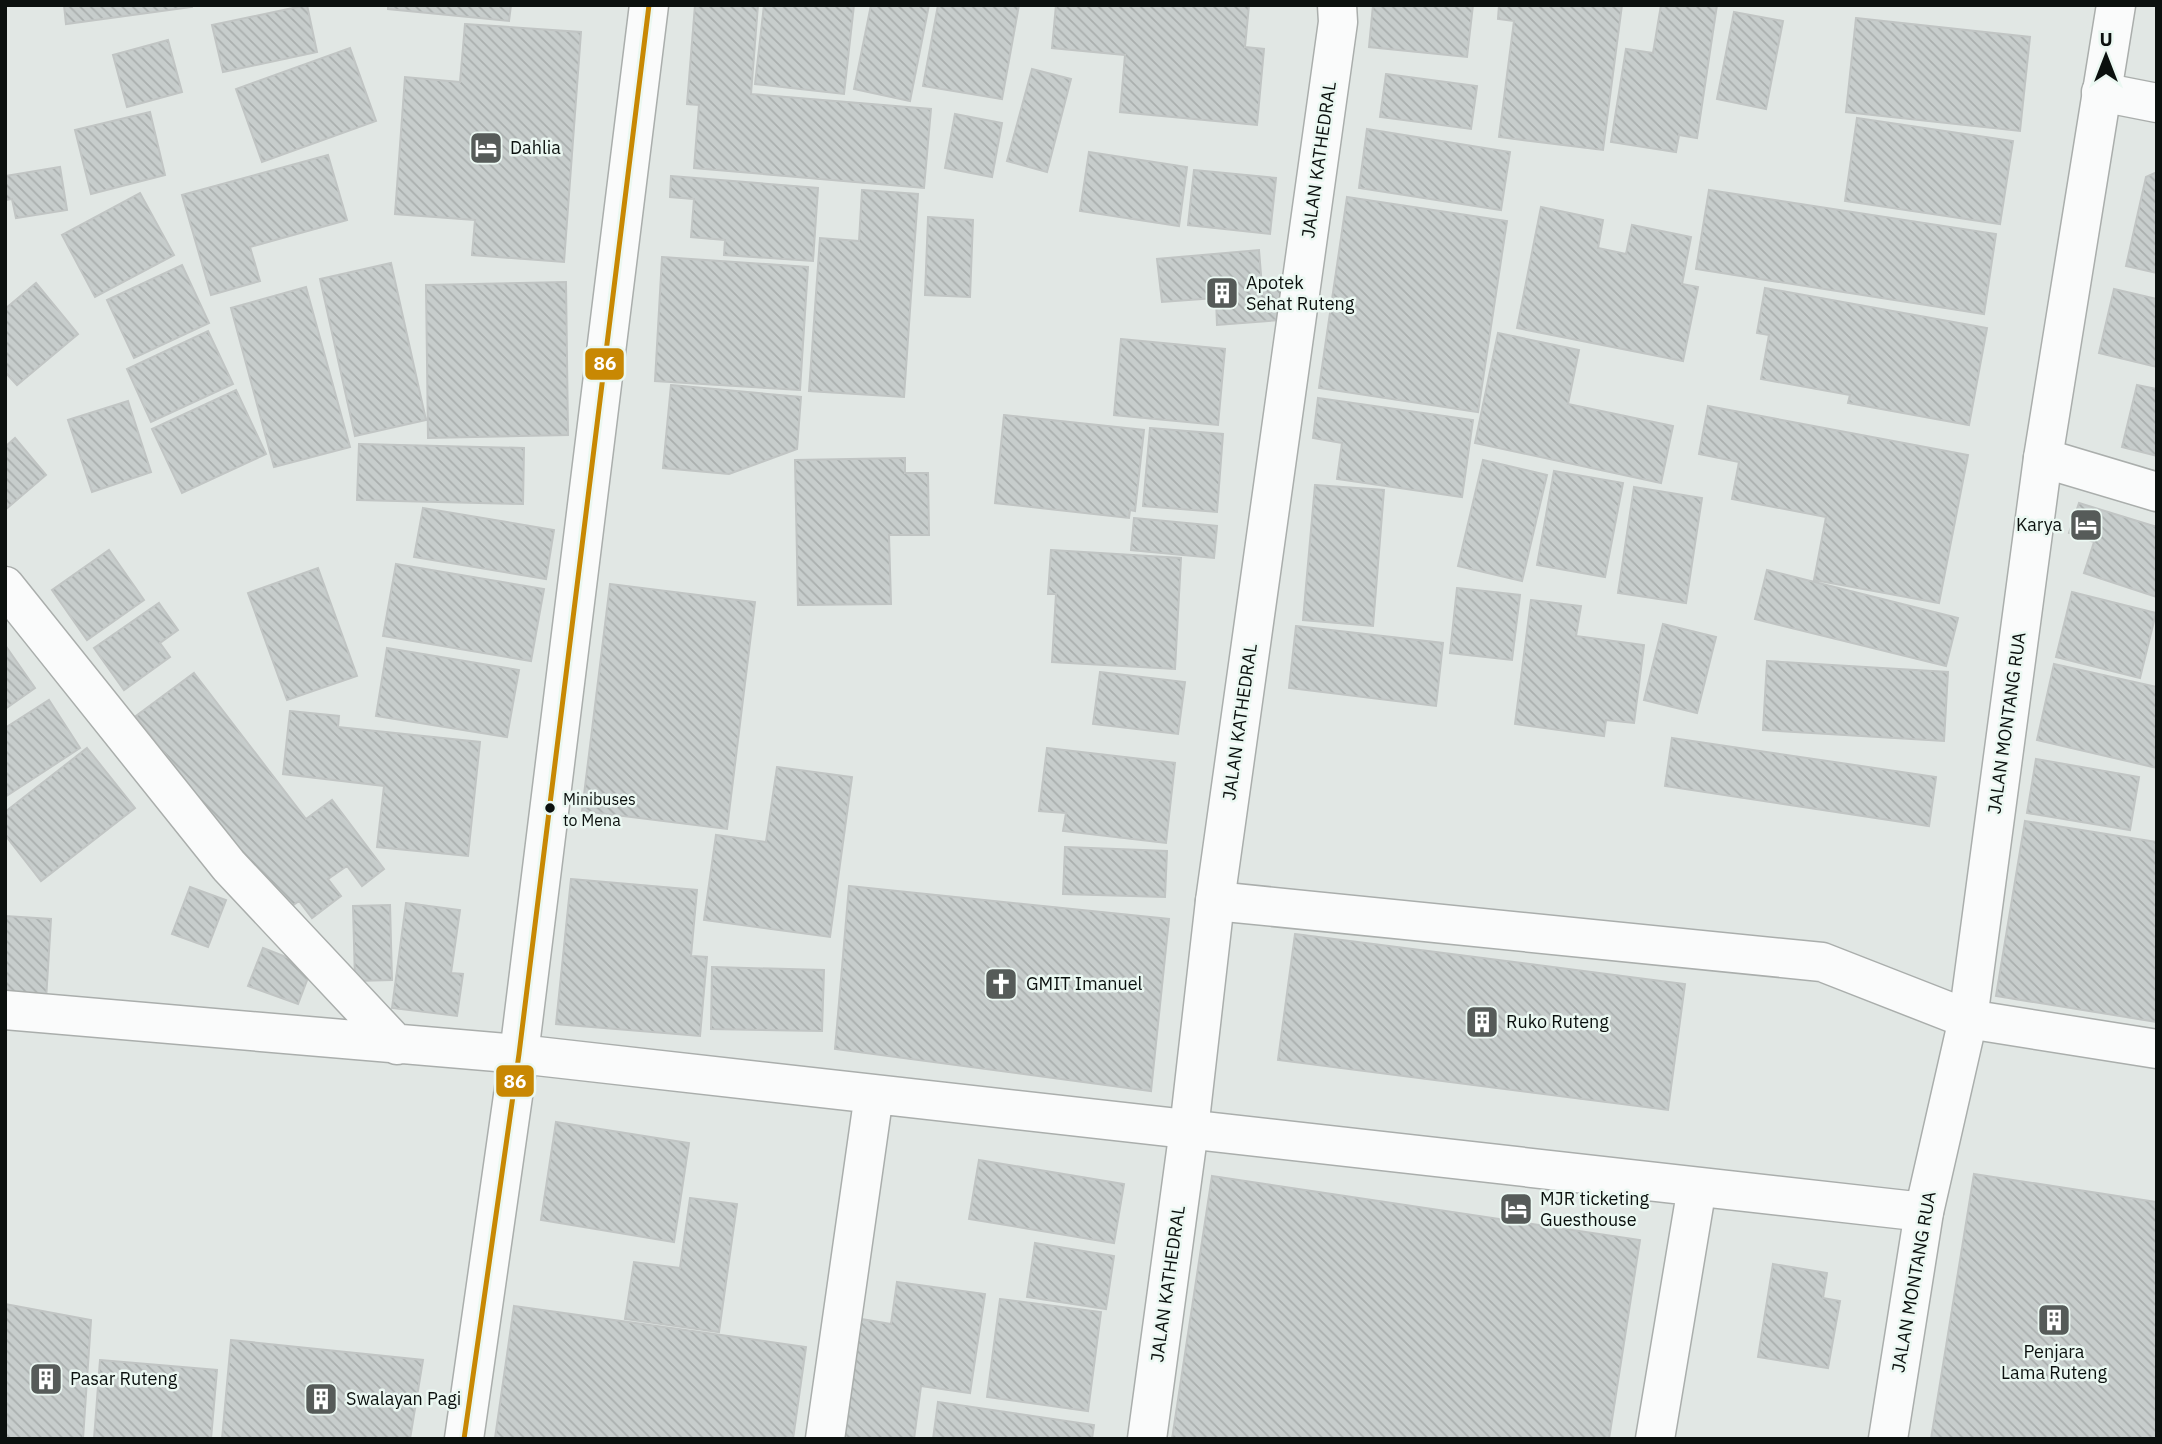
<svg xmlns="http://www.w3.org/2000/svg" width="2162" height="1444" font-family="'IBM Plex Sans',sans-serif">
	<defs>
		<pattern id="building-back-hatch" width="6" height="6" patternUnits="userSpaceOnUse" patternTransform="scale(1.75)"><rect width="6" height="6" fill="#c7cdcc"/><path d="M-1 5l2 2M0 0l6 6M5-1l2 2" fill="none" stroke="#aaafae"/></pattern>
	</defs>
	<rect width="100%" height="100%" fill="#e1e7e4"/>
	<!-- building -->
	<path fill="url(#building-back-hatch)" stroke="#c1c5c4" stroke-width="2" d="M 64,5 L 192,5 L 192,7 L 66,24 Z
		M 307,5 L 317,52 L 223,72 L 212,25 Z
		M 388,5 L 511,5 L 509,21 L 388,9 Z
		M 695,5 L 758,5 L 751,94 L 931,109 L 924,188 L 694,168 L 699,105 L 687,104 Z
		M 764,5 L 854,5 L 844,94 L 755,84 Z
		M 871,5 L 929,5 L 910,101 L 854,89 Z
		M 938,5 L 1019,5 L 1002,99 L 923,86 Z
		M 1056,5 L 1249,5 L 1245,47 L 1264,49 L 1257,125 L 1120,112 L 1125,55 L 1052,48 Z
		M 1373,5 L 1473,5 L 1467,57 L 1369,47 Z
		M 1499,5 L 1622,5 L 1603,150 L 1499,137 L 1514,21 L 1498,19 Z
		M 1661,5 L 1717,5 L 1697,138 L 1679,135 L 1676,152 L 1611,142 L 1626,49 L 1653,53 Z
		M 1734,12 L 1783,21 L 1766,109 L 1717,99 Z
		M 1856,18 L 2030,37 L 2020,131 L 1846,112 Z
		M 465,24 L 581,32 L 564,262 L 472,255 L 475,220 L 395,214 L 405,77 L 460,82 Z
		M 168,40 L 182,92 L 127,107 L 113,55 Z
		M 350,48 L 376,121 L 262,162 L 236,89 Z
		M 1032,69 L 1071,79 L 1047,172 L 1007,161 Z
		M 1386,74 L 1477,86 L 1471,129 L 1380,117 Z
		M 150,112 L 165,175 L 91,194 L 75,130 Z
		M 955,114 L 1002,123 L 992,177 L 945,168 Z
		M 1857,118 L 2013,141 L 2000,224 L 1845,201 Z
		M 1367,129 L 1510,152 L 1501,210 L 1359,188 Z
		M 1089,152 L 1187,167 L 1179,226 L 1080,211 Z
		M 328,155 L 347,220 L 250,247 L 260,281 L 211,295 L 182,195 Z
		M 60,167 L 67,210 L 16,218 L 12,199 L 5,200 L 5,176 Z
		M 1194,170 L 1276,178 L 1270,234 L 1188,225 Z
		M 2157,172 L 2157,273 L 2126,266 L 2146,177 Z
		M 671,176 L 818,188 L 813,261 L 724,255 L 725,240 L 691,237 L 694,199 L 670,197 Z
		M 862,190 L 918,194 L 904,397 L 809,391 L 820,238 L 859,241 Z
		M 1709,190 L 1996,234 L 1984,314 L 1696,269 Z
		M 140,193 L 174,255 L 95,297 L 62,235 Z
		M 1347,197 L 1507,221 L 1478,412 L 1319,388 Z
		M 1541,207 L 1603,220 L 1598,248 L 1626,254 L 1632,225 L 1691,237 L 1682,284 L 1698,287 L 1683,361 L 1517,328 Z
		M 928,217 L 973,220 L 970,297 L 925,295 Z
		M 1259,250 L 1262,287 L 1284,287 L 1281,320 L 1217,325 L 1216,298 L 1162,302 L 1157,259 Z
		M 662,257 L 808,267 L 800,390 L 655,381 Z
		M 391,263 L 426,420 L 355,436 L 320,279 Z
		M 182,265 L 209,323 L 134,358 L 107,300 Z
		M 566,282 L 568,435 L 428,438 L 426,285 Z
		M 36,283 L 78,334 L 17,385 L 5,372 L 5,309 Z
		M 306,287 L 350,447 L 274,467 L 231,308 Z
		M 1765,288 L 1987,328 L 1969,425 L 1848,403 L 1850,395 L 1761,379 L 1769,335 L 1757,333 Z
		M 2114,289 L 2157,299 L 2157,367 L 2099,353 Z
		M 208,331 L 233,384 L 151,422 L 127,369 Z
		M 1498,333 L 1579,350 L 1568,404 L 1673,426 L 1661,483 L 1475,443 Z
		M 1121,339 L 1225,349 L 1218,425 L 1114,415 Z
		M 671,385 L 801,397 L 797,449 L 729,474 L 663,468 Z
		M 2137,385 L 2157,389 L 2157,456 L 2122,447 Z
		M 236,390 L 266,454 L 182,493 L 152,429 Z
		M 1318,398 L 1473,420 L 1462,497 L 1337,479 L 1342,443 L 1313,438 Z
		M 128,401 L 151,472 L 92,492 L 68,420 Z
		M 1708,406 L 1968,455 L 1939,603 L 1814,580 L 1826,517 L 1732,499 L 1739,462 L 1699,454 Z
		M 1004,415 L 1144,430 L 1135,511 L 1130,510 L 1129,518 L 995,503 Z
		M 1150,428 L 1223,434 L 1217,512 L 1143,506 Z
		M 15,438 L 46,475 L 5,510 L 5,447 Z
		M 359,444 L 524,448 L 523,504 L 357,500 Z
		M 905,458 L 905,473 L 928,473 L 929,535 L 889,535 L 891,604 L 798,605 L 795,460 Z
		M 1483,460 L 1547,475 L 1522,581 L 1458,566 Z
		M 1554,471 L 1623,483 L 1605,577 L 1537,565 Z
		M 1315,485 L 1384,490 L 1373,626 L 1303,620 Z
		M 1634,487 L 1702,498 L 1686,603 L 1618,593 Z
		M 2079,503 L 2157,527 L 2157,597 L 2084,573 L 2094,542 L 2069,533 Z
		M 423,508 L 554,530 L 546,579 L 414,557 Z
		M 1134,518 L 1217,526 L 1214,558 L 1131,550 Z
		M 109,550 L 144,600 L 87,640 L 52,590 Z
		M 1051,550 L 1181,558 L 1175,669 L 1052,662 L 1056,594 L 1048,594 Z
		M 396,564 L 544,589 L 531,661 L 383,636 Z
		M 318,568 L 357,676 L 287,700 L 248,593 Z
		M 1767,570 L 1958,618 L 1946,666 L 1755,619 Z
		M 610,584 L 755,602 L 727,829 L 582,811 Z
		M 1457,588 L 1520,595 L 1512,660 L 1450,653 Z
		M 2072,592 L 2156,613 L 2140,678 L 2056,657 Z
		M 1531,600 L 1581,606 L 1576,636 L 1644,645 L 1634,723 L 1606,720 L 1604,736 L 1515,724 Z
		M 159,603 L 178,630 L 160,643 L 170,657 L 124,690 L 94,648 Z
		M 1663,624 L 1716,637 L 1697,713 L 1644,700 Z
		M 1296,626 L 1443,643 L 1436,706 L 1289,688 Z
		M 5,645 L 35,688 L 5,709 Z
		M 387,648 L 519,670 L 507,737 L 376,716 Z
		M 1767,661 L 1948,672 L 1944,741 L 1763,730 Z
		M 2054,664 L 2157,687 L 2157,768 L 2037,740 Z
		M 1100,672 L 1185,682 L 1178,734 L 1093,724 Z
		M 194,673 L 306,819 L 332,800 L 384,869 L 362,886 L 347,866 L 328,879 L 341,896 L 312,918 L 299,901 L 285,911 L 136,716 Z
		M 49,700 L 80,748 L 5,797 L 5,728 Z
		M 290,711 L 339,716 L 338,727 L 480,742 L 468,856 L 377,847 L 384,786 L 283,774 Z
		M 1672,738 L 1936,777 L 1929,826 L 1665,786 Z
		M 87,748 L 135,808 L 41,881 L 5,835 L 5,812 Z
		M 1047,748 L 1175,763 L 1166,843 L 1063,831 L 1066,813 L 1039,811 Z
		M 2036,759 L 2139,777 L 2130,830 L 2027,813 Z
		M 777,767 L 852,777 L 830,937 L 704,920 L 716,835 L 766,842 Z
		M 2025,821 L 2157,842 L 2157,1022 L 1996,996 Z
		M 1065,847 L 1167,851 L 1165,897 L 1063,894 Z
		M 571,879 L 697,890 L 691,956 L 707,957 L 700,1036 L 556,1024 Z
		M 849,886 L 1169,919 L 1151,1091 L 835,1049 Z
		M 190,887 L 226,900 L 208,947 L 172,934 Z
		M 406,903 L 460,910 L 451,973 L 463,974 L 457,1016 L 392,1008 Z
		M 390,905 L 392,980 L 355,981 L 353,906 Z
		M 5,916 L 51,919 L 46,1000 L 5,998 Z
		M 1295,934 L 1685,984 L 1668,1110 L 1278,1060 Z
		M 263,948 L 312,967 L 298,1004 L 248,986 Z
		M 712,967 L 824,970 L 822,1031 L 711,1029 Z
		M 556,1122 L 689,1143 L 674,1242 L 541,1220 Z
		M 979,1160 L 1124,1184 L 1114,1243 L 969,1219 Z
		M 1974,1174 L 2157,1202 L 2157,1439 L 1931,1439 Z
		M 1212,1176 L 1640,1240 L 1609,1439 L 1172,1439 Z
		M 690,1198 L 737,1204 L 719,1332 L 625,1319 L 634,1262 L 680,1268 Z
		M 1035,1243 L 1114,1256 L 1106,1309 L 1027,1297 Z
		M 1773,1264 L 1827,1273 L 1823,1298 L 1840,1301 L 1828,1368 L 1758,1357 Z
		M 897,1282 L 985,1294 L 970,1393 L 921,1386 L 914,1439 L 843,1439 L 861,1319 L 891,1324 Z
		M 1000,1299 L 1101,1312 L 1088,1411 L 987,1397 Z
		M 5,1304 L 91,1320 L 83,1439 L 5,1439 Z
		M 514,1306 L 806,1347 L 793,1439 L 495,1438 Z
		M 231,1340 L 423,1360 L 410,1439 L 222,1439 Z
		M 100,1360 L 217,1370 L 211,1439 L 94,1439 Z
		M 938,1402 L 1094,1425 L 1092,1439 L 933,1439 Z"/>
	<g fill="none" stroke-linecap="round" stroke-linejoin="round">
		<defs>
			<path id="minor" d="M 2101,92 L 2157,103
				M 2043,458 L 2157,492
				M 5,586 L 229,866 L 397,1045
				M 1215,901 L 1822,962 L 1968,1019 L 2157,1049
				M 5,1010 L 519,1054 L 1924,1212
				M 825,1439 L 874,1094
				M 1655,1439 L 1697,1187"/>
			<path id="major" d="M 464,1439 L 519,1054 L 649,5"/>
			<path id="highway" d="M 1147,1439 L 1189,1129 L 1215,901 L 1338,22 L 1337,5
				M 1888,1439 L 1924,1212 L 1968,1019 L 2043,458 L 2116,5"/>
		</defs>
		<!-- minor casing -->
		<use href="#minor" stroke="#aaaeac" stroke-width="41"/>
		<!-- major casing -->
		<use href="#major" stroke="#aaaeac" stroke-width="41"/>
		<!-- highway casing -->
		<use href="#highway" stroke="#aaaeac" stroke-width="41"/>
		<!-- minor -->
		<use href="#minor" stroke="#fafbfb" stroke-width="38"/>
		<!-- major -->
		<use href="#major" stroke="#fafbfb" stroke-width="38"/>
		<!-- highway -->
		<use href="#highway" stroke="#fafbfb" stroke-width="38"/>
		<defs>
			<path id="bus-1" d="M 464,1439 L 519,1054 L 649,5"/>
		</defs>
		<!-- bus-1 casing -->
		<use href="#bus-1" stroke="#ebf8f2" stroke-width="10"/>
		<!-- bus-1 -->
		<use href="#bus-1" stroke="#c88803" stroke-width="5"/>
	</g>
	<!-- icons -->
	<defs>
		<symbol id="hotel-square" viewBox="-11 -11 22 22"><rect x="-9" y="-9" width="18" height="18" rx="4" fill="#565b59" stroke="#ebf8f2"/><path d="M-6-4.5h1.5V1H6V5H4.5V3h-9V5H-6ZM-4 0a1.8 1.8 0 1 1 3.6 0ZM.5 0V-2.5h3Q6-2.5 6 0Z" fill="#fff"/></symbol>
		<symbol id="building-square" viewBox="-11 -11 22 22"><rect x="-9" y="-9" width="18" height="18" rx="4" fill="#565b59" stroke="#ebf8f2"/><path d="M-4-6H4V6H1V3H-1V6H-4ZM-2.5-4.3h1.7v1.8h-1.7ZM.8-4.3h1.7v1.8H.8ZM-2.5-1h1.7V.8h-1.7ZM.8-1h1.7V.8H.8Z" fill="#fff"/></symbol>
		<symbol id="church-square" viewBox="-11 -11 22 22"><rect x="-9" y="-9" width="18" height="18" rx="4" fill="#565b59" stroke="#ebf8f2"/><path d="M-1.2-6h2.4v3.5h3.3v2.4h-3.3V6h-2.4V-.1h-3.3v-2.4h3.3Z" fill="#fff"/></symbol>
	</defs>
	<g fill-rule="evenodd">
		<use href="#hotel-square" x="467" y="129" width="38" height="38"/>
		<use href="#building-square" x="1203" y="274" width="38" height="38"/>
		<use href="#hotel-square" x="2067" y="506" width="38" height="38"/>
		<use href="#church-square" x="982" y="965" width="38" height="38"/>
		<use href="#building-square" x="1463" y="1003" width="38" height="38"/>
		<use href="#hotel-square" x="1497" y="1190" width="38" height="38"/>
		<use href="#building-square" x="2035" y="1301" width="38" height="38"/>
		<use href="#building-square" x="27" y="1360" width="38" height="38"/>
		<use href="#building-square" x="302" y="1380" width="38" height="38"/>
	</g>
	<!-- markers -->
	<circle fill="#0b100e" stroke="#ebf8f2" stroke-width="2.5" cx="550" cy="808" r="6"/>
	<g text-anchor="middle" stroke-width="5" stroke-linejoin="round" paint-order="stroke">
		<!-- bus labels -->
		<g font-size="16" fill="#0b100e" stroke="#ebf8f2" text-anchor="start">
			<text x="563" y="805">Minibuses<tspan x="563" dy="21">to Mena</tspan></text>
		</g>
		<!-- poi labels -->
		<g font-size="18" fill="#0b100e" stroke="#ebf8f2" text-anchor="start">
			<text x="510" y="154">Dahlia</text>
			<text x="1246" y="289">Apotek<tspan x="1246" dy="21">Sehat Ruteng</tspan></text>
			<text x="2062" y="531" text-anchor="end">Karya</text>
			<text x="1026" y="990">GMIT Imanuel</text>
			<text x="1506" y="1028">Ruko Ruteng</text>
			<text x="1540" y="1205">MJR ticketing<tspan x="1540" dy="21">Guesthouse</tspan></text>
			<text x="2054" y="1358" text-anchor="middle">Penjara<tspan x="2054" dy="21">Lama Ruteng</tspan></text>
			<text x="70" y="1385">Pasar Ruteng</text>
			<text x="346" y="1405">Swalayan Pagi</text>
		</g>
		<!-- street labels -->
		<g font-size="18" fill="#0b100e" stroke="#ebf8f2">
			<text transform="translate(1319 160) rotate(-82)" y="6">JALAN KATHEDRAL</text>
			<text transform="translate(1240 722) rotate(-82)" y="6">JALAN KATHEDRAL</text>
			<text transform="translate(2007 723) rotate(-82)" y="6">JALAN MONTANG RUA</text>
			<text transform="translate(1914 1282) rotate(-80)" y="6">JALAN MONTANG RUA</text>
			<text transform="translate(1168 1284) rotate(-82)" y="6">JALAN KATHEDRAL</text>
		</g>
	</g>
	<g stroke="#ebf8f2" stroke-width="2.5">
		<rect x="584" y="347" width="41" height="34" rx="7" fill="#c88803"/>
		<rect x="495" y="1064" width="40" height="34" rx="7" fill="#c88803"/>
	</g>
	<g font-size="19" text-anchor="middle" font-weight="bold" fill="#fff">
		<text x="605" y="370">86</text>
		<text x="515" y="1088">86</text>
	</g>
	<!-- border -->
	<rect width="2162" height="1444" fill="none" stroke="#0b100e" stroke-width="14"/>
	<!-- north arrow -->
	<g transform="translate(2106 56)" stroke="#ebf8f2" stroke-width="5" paint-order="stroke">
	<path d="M0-5L12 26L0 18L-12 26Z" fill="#0b100e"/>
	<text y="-10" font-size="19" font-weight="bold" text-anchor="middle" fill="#0b100e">U</text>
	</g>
</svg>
